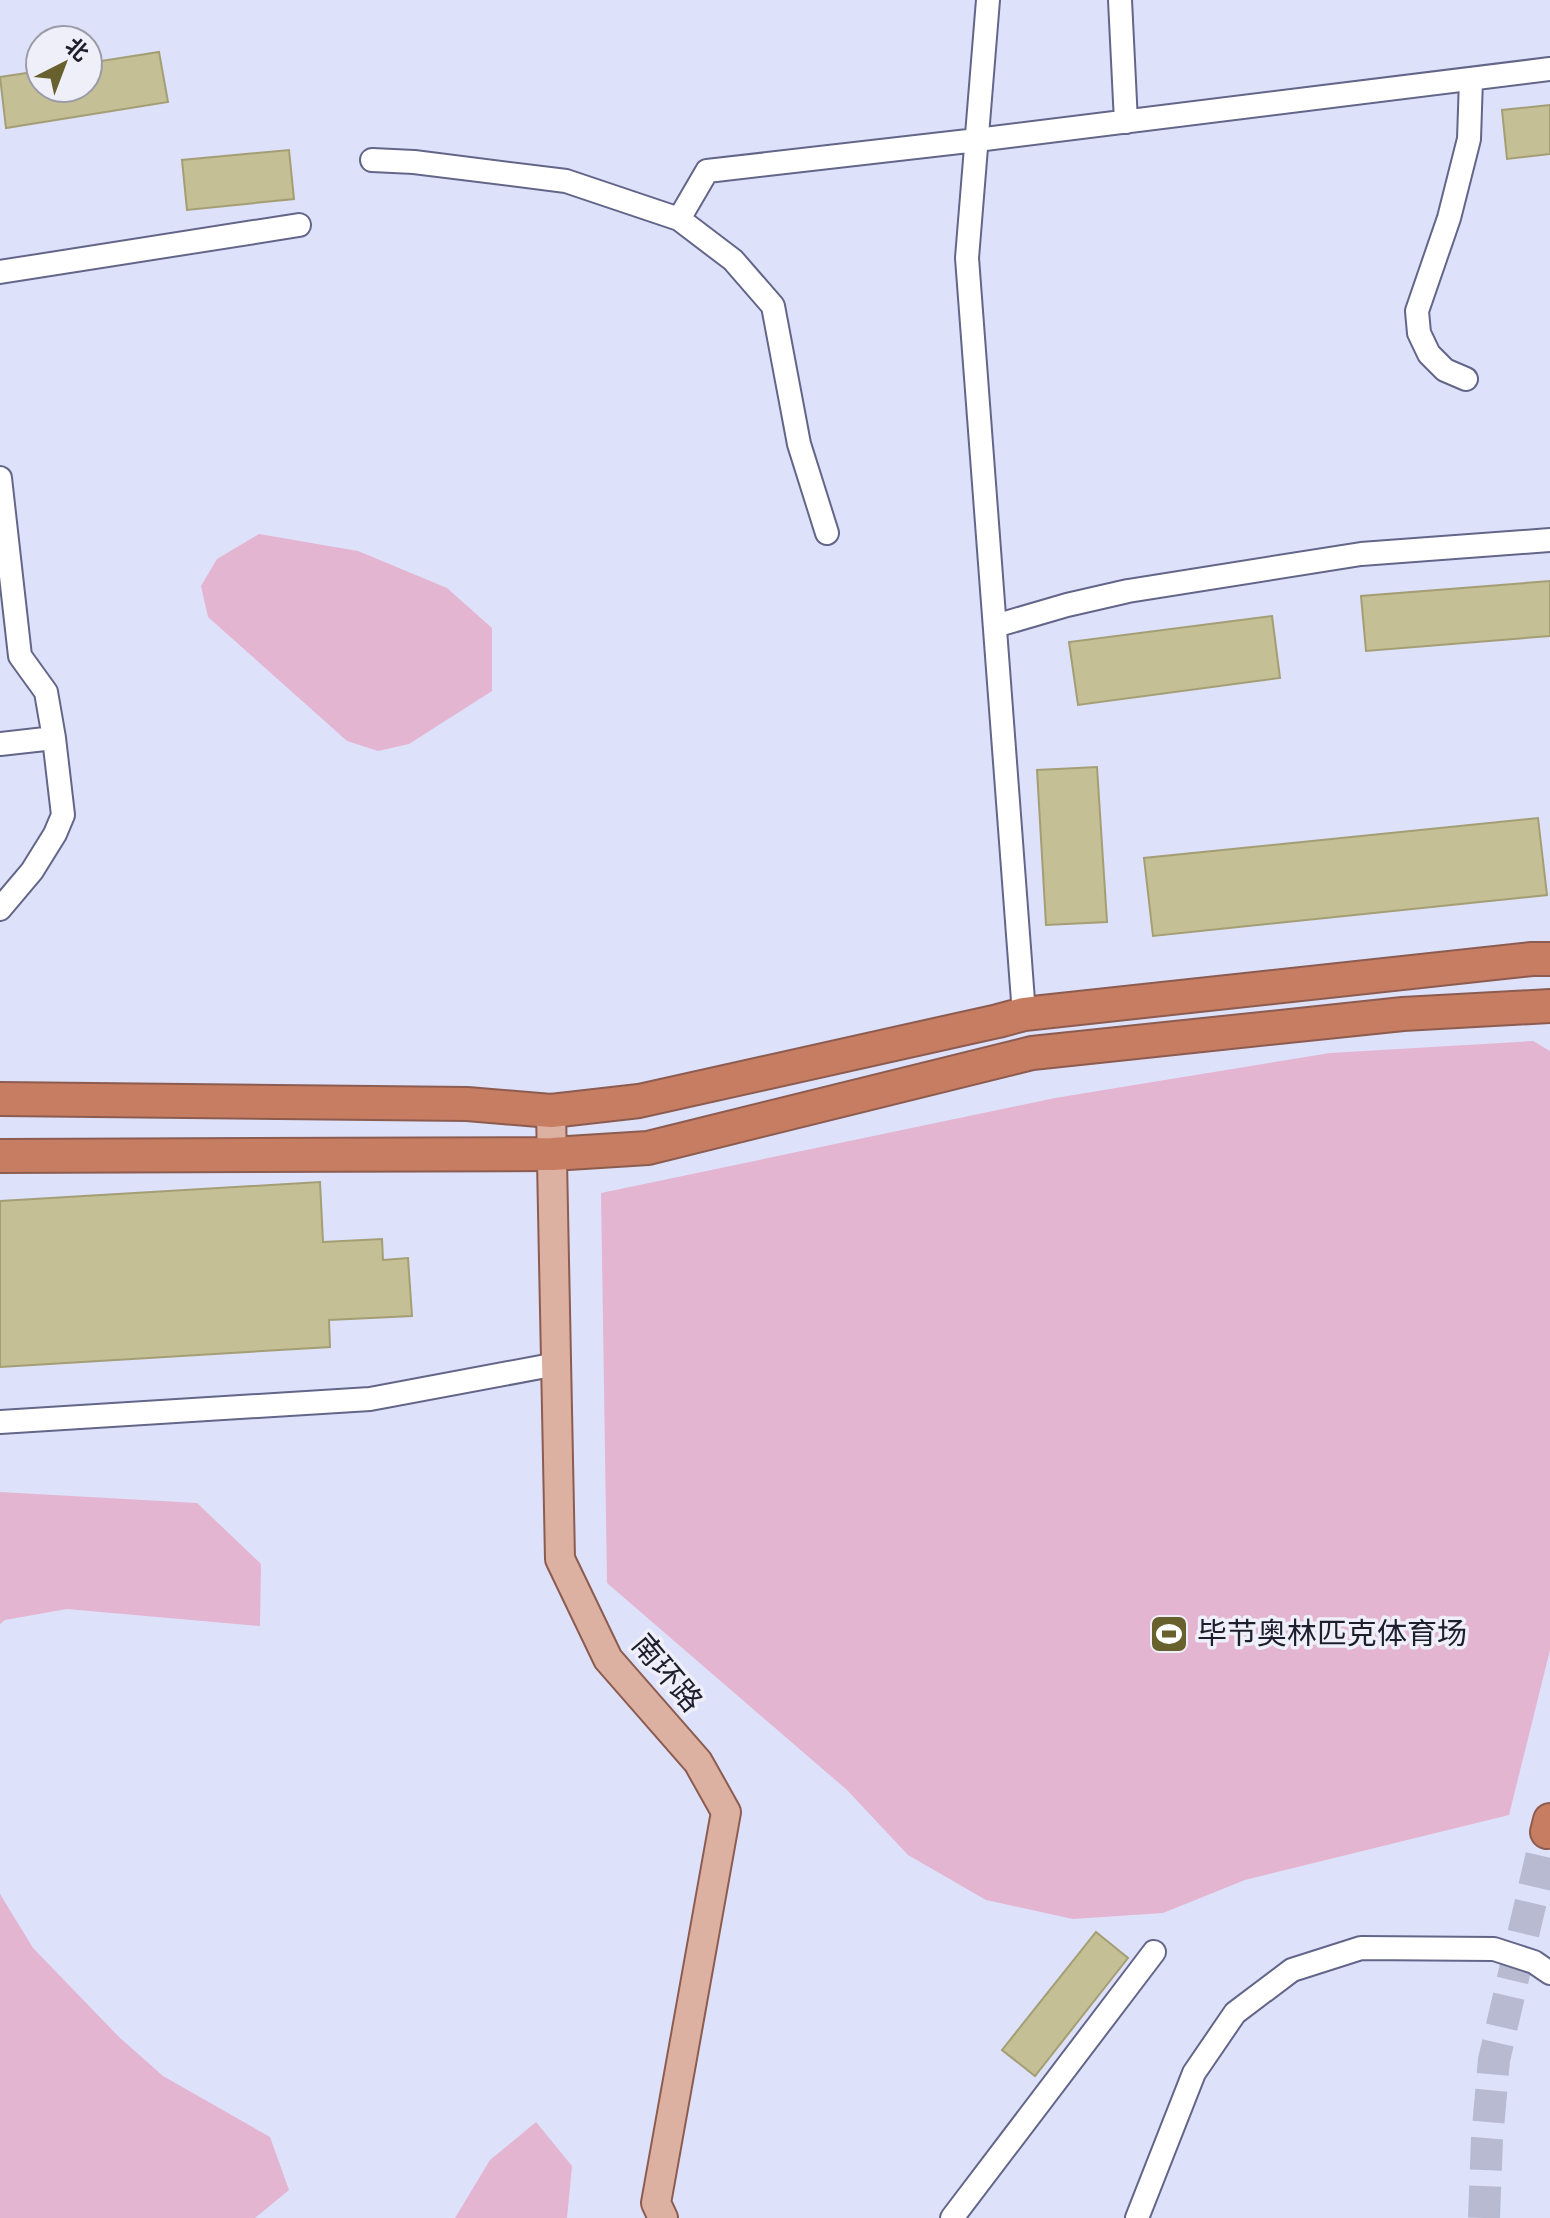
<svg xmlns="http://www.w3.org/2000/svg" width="1550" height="2218" font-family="'Exo 2','Noto Sans SC',sans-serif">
	<rect width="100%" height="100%" fill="#dee1fa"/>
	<!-- green -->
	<path fill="#e3b5d1" d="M 259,534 L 358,551 L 447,588 L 492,628 L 492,691 L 409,744 L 378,751 L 347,741 L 208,617 L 201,586 L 217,559 Z
		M 1533,1041 L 1550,1051 L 1550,1650 L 1509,1815 L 1245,1880 L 1163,1913 L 1073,1919 L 986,1900 L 908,1855 L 847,1790 L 607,1583 L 601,1193 L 1055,1098 L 1330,1053 Z
		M 0,1492 L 197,1503 L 261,1564 L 260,1626 L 67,1609 L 5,1620 L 0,1624 Z
		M 0,1894 L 33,1948 L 119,2037 L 163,2076 L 270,2137 L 289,2190 L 255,2218 L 0,2218 Z
		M 536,2122 L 572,2166 L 567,2218 L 455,2218 L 490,2160 Z"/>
	<!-- building -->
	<path fill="#c5bf95" stroke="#a49e75" stroke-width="2" d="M 159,52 L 168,102 L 6,128 L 0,77 L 40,71 L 40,88 L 88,88 L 88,63 Z
		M 1550,105 L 1550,154 L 1507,159 L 1502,110 Z
		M 289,150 L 294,199 L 187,210 L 182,160 Z
		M 1550,581 L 1550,636 L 1366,651 L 1361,596 Z
		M 1272,616 L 1280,678 L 1078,705 L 1069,642 Z
		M 1097,767 L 1107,922 L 1046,925 L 1037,770 Z
		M 1538,818 L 1547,895 L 1153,936 L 1144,858 Z
		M 320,1182 L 323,1242 L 382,1239 L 383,1260 L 408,1258 L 412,1316 L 329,1320 L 330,1347 L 0,1367 L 0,1201 Z
		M 1096,1932 L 1128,1958 L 1035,2076 L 1002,2050 Z"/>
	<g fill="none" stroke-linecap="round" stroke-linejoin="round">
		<!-- highway-tunnel -->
		<path stroke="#b8bad1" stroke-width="32" stroke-dasharray="32 16" stroke-linecap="butt" d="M 1484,2218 L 1487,2139 L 1494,2060 L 1547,1832"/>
		<defs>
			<path id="minor" d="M 988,0 L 967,258 L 1024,1014
				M 1120,0 L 1126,122
				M 372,160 L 414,162 L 566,181 L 679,219 L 707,171 L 977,140 L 1550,69
				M 679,219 L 733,260 L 773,306 L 799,444 L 827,533
				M 0,272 L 299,225
				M 1466,379 L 1445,370 L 1429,354 L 1419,333 L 1417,311 L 1449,218 L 1469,139 L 1471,79
				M 0,478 L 20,656 L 46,692 L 54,738 L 63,815 L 55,834 L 32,871 L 0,909
				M 995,626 L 1067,605 L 1128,591 L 1361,554 L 1550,540
				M 0,744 L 54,738
				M 0,1422 L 370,1399 L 557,1364
				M 952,2218 L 1154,1952
				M 1137,2218 L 1194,2073 L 1235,2013 L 1292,1970 L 1361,1948 L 1494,1949 L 1534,1962 L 1550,1973"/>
			<path id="major" d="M 551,1111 L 560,1559 L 608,1659 L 698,1762 L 726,1812 L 656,2203 L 663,2218"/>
			<path id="highway" d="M 0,1099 L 467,1104 L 551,1111 L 639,1101 L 998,1021 L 1024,1014 L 1532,959 L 1550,959
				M 0,1156 L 552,1154 L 648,1148 L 1032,1053 L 1403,1014 L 1550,1006
				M 1547,1832 L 1550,1820"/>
		</defs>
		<!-- minor casing -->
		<use href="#minor" stroke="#636589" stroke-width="26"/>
		<!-- major casing -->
		<use href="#major" stroke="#8c5c50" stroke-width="32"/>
		<!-- highway casing -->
		<use href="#highway" stroke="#8c5c50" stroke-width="36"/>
		<!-- minor -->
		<use href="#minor" stroke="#fff" stroke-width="22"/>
		<!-- major -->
		<use href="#major" stroke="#ddb1a1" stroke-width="28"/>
		<!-- highway -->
		<use href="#highway" stroke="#c77d62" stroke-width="32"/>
	</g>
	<!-- icons -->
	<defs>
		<symbol id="stadium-square" viewBox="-11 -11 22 22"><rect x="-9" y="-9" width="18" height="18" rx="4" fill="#68602d" stroke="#eeeff8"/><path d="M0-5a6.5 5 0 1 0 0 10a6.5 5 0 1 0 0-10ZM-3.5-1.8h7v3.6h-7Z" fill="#fff"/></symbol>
	</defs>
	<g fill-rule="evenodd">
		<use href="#stadium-square" x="1147" y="1612" width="44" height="44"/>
	</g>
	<g text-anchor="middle" stroke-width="7" stroke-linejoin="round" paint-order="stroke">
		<!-- poi labels -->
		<g font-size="30" fill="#1e1f2e" stroke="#eeeff8" text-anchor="start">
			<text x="1197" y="1644">毕节奥林匹克体育场</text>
		</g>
		<!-- street labels -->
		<g font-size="30" fill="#1e1f2e" stroke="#eeeff8">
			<text transform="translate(667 1673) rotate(50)" y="10">南环路</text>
		</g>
	</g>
	<!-- north arrow -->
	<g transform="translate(64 64) rotate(42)"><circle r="38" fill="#eeeff8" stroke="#9b9ca7" stroke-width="2"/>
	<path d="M0-6L14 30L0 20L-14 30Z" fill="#68602d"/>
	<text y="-12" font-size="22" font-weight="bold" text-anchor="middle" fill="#1e1f2e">北</text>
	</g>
</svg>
